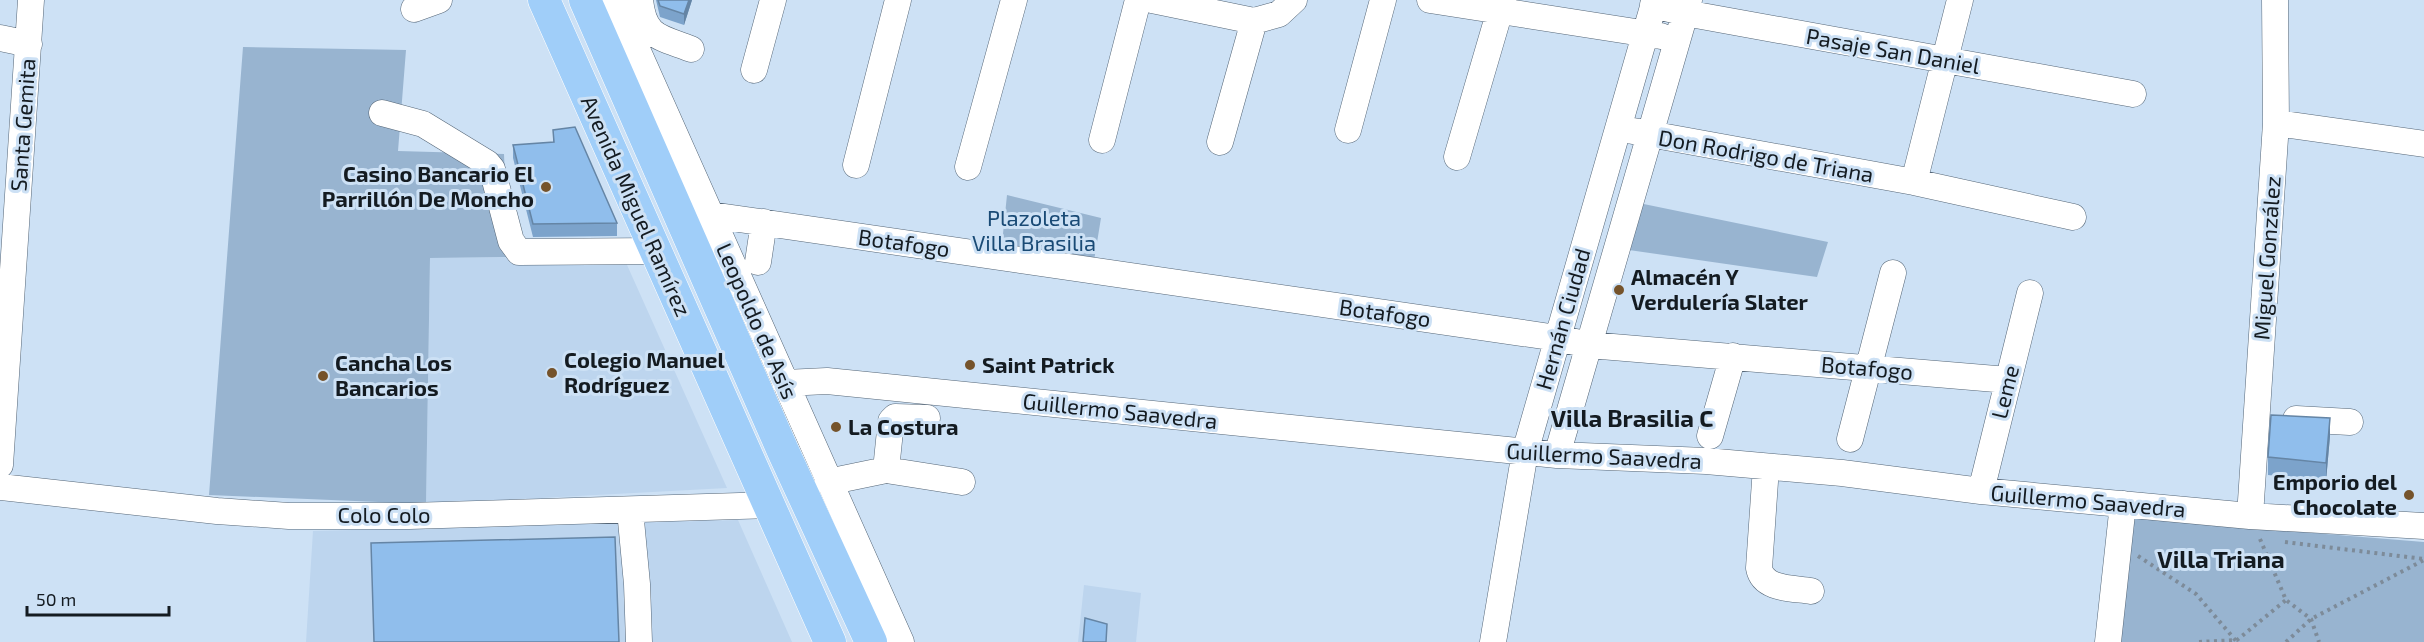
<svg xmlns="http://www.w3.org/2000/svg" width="2424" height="642" font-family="'Exo 2',sans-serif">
	<rect width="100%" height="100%" fill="#cde1f5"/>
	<!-- built -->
	<path fill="#bdd5ee" d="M 623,256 L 727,488 L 426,504 L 430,258 Z
		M 738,520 L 792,642 L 306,642 L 313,531 Z
		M 1084,585 L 1141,593 L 1136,642 L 1078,642 Z"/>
	<!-- park -->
	<path fill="#98b4d0" d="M 243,47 L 406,50 L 398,151 L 504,154 L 508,257 L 430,258 L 426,504 L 209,495 Z
		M 1007,195 L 1101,218 L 1093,267 L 1001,253 Z
		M 1629,201 L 1828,242 L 1817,277 L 1615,248 Z
		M 2131,518 L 2424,542 L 2424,642 L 2119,642 Z"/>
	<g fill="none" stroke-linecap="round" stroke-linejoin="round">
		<defs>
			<path id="minor" d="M 615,0 L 901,642
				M 640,0 C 644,38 660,37 691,49
				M 1152,0 L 1254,21 L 1279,14 L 1294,0
				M 1430,0 L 1661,36
				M 1653,5 L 1685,13 L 2133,94
				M 414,9 L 439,0
				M 0,38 L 29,44
				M 754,70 L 773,0
				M 382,113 L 423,124 L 487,163 L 492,169 L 511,241 L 519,252 L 656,251
				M 2276,123 L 2424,144
				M 1348,130 L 1383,0
				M 1633,131 L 1914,182 L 2073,217
				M 1102,140 L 1138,0
				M 1220,142 L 1254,21
				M 1457,157 L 1503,0
				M 856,165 L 898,0
				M 968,167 L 1014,0
				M 1914,182 L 1960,0
				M 711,215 L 1557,338 L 1589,345 L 2008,380
				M 758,262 L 764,222
				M 785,383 L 827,381 L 1557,455 L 1706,461 L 1842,473 L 1981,491 L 2250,516 L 2424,526
				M 2296,419 L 2350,422
				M 1710,436 L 1733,356
				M 1850,439 L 1893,273
				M 1557,455 L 1689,0
				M 0,465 L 31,0
				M 1766,467 L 1759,568 C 1763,590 1793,588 1811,591
				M 886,470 L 962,482
				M 828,482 L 886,470 L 891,421 L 895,417 L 927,418
				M 0,487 L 217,511 L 289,516 L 409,516 L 769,505
				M 1981,491 L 2030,293
				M 630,510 L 637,584 L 639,642
				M 2250,516 L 2276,123 L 2275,0
				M 1493,642 L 1525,452 L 1655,0
				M 2108,642 L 2123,504"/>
			<path id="major" d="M 544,0 L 830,642
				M 585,0 L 783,451 L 871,642"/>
		</defs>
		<!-- minor casing -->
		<use href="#minor" stroke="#567" stroke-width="27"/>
		<!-- major casing -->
		<use href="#major" stroke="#fff" stroke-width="33"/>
		<!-- path -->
		<path stroke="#7d8b99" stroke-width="4" stroke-dasharray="3 4.5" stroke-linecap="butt" d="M 2260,539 L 2286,600 L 2311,619 L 2319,642
			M 2285,542 L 2424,559
			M 2138,556 L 2196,594 L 2237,642
			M 2199,642 L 2237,640 L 2286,600
			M 2286,642 L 2311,619 L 2424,560"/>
		<!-- minor -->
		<use href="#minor" stroke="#fff" stroke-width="26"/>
		<!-- major -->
		<use href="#major" stroke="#a0cef9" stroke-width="32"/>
	</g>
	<!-- wall -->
	<path fill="#7ca3cb" d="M 656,0 L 692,0 L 684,25 L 660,17 Z
		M 553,130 L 617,223 L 617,236 L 533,237 L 513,158 L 513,145 L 553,142 Z
		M 2330,436 L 2326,481 L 2268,475 L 2268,457 Z"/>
	<!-- shaded-wall -->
	<path fill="#6585a5" d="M 689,0 L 692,0 L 684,25 L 684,14 Z
		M 2330,418 L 2330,436 L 2326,481 L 2326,463 Z"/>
	<!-- building -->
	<path fill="#90beec" stroke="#6585a5" stroke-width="1.5" d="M 658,0 L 689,0 L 684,14 L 660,6 Z
		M 575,127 L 617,223 L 533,224 L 513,145 L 554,142 L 553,130 Z
		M 2271,415 L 2330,418 L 2326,463 L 2268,457 Z
		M 615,537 L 619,642 L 374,642 L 371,543 Z
		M 1085,618 L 1107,624 L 1106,642 L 1083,642 Z"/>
	<!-- markers -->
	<g fill="#75532b" stroke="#cde1f5" stroke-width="2">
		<circle cx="546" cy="187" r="6"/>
		<circle cx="1619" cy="290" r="6"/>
		<circle cx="970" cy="365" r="6"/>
		<circle cx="552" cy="373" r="6"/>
		<circle cx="323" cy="376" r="6"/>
		<circle cx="836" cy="427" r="6"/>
		<circle cx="2409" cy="495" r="6"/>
	</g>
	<g text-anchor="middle" stroke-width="6" stroke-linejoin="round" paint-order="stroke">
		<!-- street labels -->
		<g font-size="22" fill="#141b21" stroke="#cde1f5">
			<text transform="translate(1893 51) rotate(10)" y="8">Pasaje San Daniel</text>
			<text transform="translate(23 125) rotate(-86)" y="8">Santa Gemita</text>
			<text transform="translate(1766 156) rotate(10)" y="8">Don Rodrigo de Triana</text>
			<text transform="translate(636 206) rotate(66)" y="8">Avenida Miguel Ramírez</text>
			<text transform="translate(904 243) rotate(8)" y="8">Botafogo</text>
			<text transform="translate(2267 258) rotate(-86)" y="8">Miguel González</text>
			<text transform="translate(1385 313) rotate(8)" y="8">Botafogo</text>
			<text transform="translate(1563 319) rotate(-74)" y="8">Hernán Ciudad</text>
			<text transform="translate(757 321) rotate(66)" y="8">Leopoldo de Asís</text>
			<text transform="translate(1867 368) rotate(5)" y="8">Botafogo</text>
			<text transform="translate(2005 392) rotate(-76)" y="8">Leme</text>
			<text transform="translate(1120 411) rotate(6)" y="8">Guillermo Saavedra</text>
			<text transform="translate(1604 456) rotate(3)" y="8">Guillermo Saavedra</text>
			<text transform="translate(2088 501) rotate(5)" y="8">Guillermo Saavedra</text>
			<text x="384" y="523">Colo Colo</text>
		</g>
		<!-- poi labels -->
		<g font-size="22" font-weight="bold" fill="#141b21" stroke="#cde1f5" text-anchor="start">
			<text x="534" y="182" text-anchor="end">Casino Bancario El<tspan x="534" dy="25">Parrillón De Moncho</tspan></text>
			<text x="1631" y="285">Almacén Y<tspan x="1631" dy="25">Verdulería Slater</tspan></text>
			<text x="564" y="368">Colegio Manuel<tspan x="564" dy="25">Rodríguez</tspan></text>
			<text x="335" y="371">Cancha Los<tspan x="335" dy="25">Bancarios</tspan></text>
			<text x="982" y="373">Saint Patrick</text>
			<text x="848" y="435">La Costura</text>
			<text x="2397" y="490" text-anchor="end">Emporio del<tspan x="2397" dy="25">Chocolate</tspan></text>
		</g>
		<!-- park labels -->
		<g font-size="22" fill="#194a75" stroke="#cde1f5">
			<text x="1034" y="226">Plazoleta<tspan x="1034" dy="25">Villa Brasilia</tspan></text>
		</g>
		<!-- neighbourhood labels -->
		<g font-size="24" font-weight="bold" fill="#141b21" stroke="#cde1f5">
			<text x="1632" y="427">Villa Brasilia C</text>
			<text x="2221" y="568">Villa Triana</text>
		</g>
	</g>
	<!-- scale -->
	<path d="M27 606v9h142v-9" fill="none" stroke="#141b21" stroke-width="3"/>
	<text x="36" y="606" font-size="18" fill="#141b21" stroke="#cde1f5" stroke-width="4.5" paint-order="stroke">50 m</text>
</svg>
